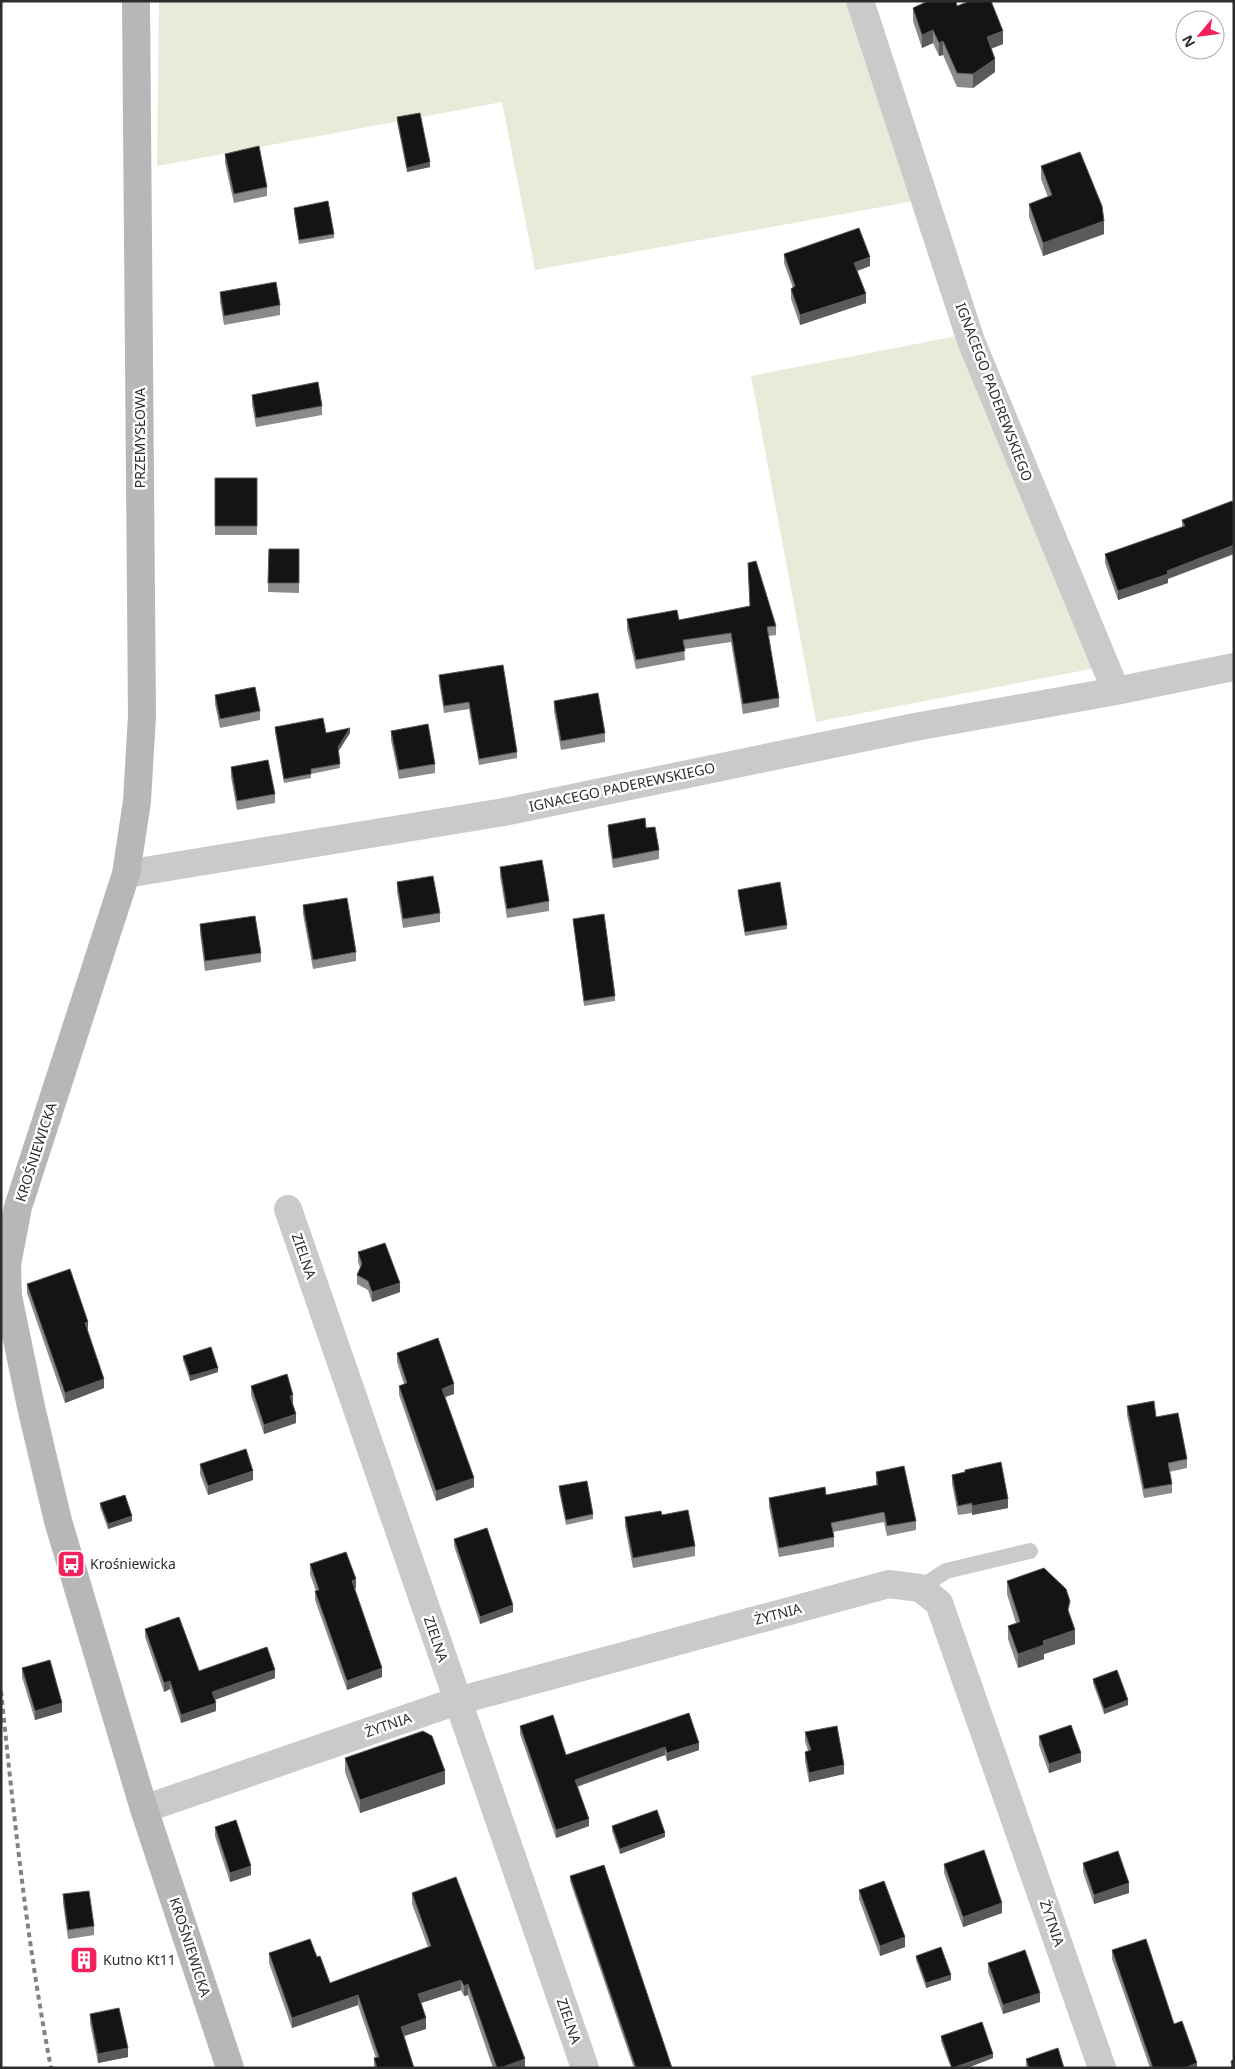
<svg xmlns="http://www.w3.org/2000/svg" width="1235" height="2069" font-family="'Noto Sans',sans-serif">
	<rect width="100%" height="100%" fill="#fff"/>
	<!-- green -->
	<path fill="#e7ecd9" d="M 159,1 L 847,1 L 914,201 L 535,270 L 502,102 L 157,166 Z
		M 957,336 L 1096,668 L 816,722 L 751,376 Z"/>
	<g fill="none" stroke-linecap="round" stroke-linejoin="round">
		<!-- lane -->
		<path stroke="#cacaca" stroke-width="16" d="M 920,1588 L 946,1571 L 1030,1551"/>
		<!-- street -->
		<path stroke="#cacaca" stroke-width="28" d="M 860,1 L 971,341 L 1116,691
			M 126,874 L 504,812 L 915,727 L 1116,691 L 1234,667
			M 288,1209 L 585,2068
			M 144,1809 L 457,1701 L 889,1584 L 920,1588 L 939,1603 L 1102,2068"/>
		<!-- secondary -->
		<path stroke="#b7b7b7" stroke-width="28" d="M 136,1 L 142,716 L 137,801 L 126,874 L 18,1207 L 7,1265 L 8,1296 L 31,1407 L 58,1521 L 144,1809 L 230,2068"/>
		<!-- rail -->
		<path stroke="#828282" stroke-width="4" stroke-dasharray="5 4" stroke-linecap="butt" d="M 1,1691 C 14,1817 27,1943 51,2068"/>
	</g>
	<!-- wall -->
	<path fill="#8a8a8a" d="M 957,6 L 1003,44 L 991,49 L 995,72 L 973,88 L 957,87 L 943,55 L 939,56 L 933,43 L 922,48 L 913,21 L 913,8 Z
		M 397,117 L 430,167 L 407,172 L 397,122 Z
		M 225,154 L 267,187 L 267,196 L 234,203 L 225,163 Z
		M 1041,166 L 1104,234 L 1043,256 L 1029,217 L 1029,204 L 1048,197 L 1041,179 Z
		M 294,208 L 334,234 L 334,238 L 299,244 L 294,212 Z
		M 784,254 L 870,266 L 857,271 L 866,303 L 800,325 L 791,299 L 791,289 L 793,288 L 784,263 Z
		M 220,292 L 280,305 L 280,315 L 224,325 L 220,301 Z
		M 252,395 L 322,406 L 322,415 L 256,427 L 252,404 Z
		M 215,478 L 257,478 L 257,535 L 215,535 Z
		M 1234,505 L 1168,579 L 1168,583 L 1118,600 L 1105,563 L 1105,554 L 1182,527 L 1182,520 Z
		M 269,549 L 299,549 L 299,593 L 268,592 Z
		M 748,563 L 776,626 L 776,635 L 768,636 L 779,698 L 779,707 L 743,714 L 731,642 L 684,649 L 685,660 L 636,669 L 627,629 L 627,619 L 679,620 L 750,606 Z
		M 503,665 L 517,752 L 517,758 L 479,765 L 469,709 L 444,713 L 439,682 L 439,675 Z
		M 215,695 L 260,711 L 260,720 L 220,728 L 215,704 Z
		M 554,701 L 605,733 L 605,742 L 561,750 L 554,711 Z
		M 275,727 L 326,733 L 350,733 L 338,751 L 340,768 L 311,774 L 311,778 L 284,783 L 275,732 Z
		M 391,731 L 435,764 L 435,773 L 399,779 L 391,740 Z
		M 231,767 L 275,794 L 275,803 L 237,810 L 231,777 Z
		M 608,825 L 646,828 L 659,850 L 659,859 L 613,868 L 608,834 Z
		M 500,867 L 549,901 L 549,911 L 507,918 L 500,876 Z
		M 397,882 L 440,913 L 440,922 L 403,928 L 397,891 Z
		M 738,890 L 787,925 L 787,929 L 745,936 L 738,895 Z
		M 303,905 L 356,952 L 356,961 L 313,969 L 303,914 Z
		M 573,919 L 615,996 L 615,1001 L 584,1006 Z
		M 200,924 L 261,953 L 261,962 L 205,971 L 200,933 Z
		M 358,1252 L 400,1292 L 372,1302 L 368,1290 L 357,1284 L 357,1275 L 360,1268 L 358,1261 Z
		M 27,1284 L 88,1331 L 104,1388 L 65,1403 L 27,1293 Z
		M 397,1353 L 454,1394 L 445,1397 L 474,1487 L 436,1501 L 399,1395 L 399,1386 L 404,1384 L 397,1362 Z
		M 183,1356 L 218,1372 L 190,1381 L 183,1360 Z
		M 251,1386 L 293,1404 L 292,1404 L 296,1423 L 264,1434 L 251,1395 Z
		M 1127,1406 L 1156,1417 L 1187,1459 L 1187,1468 L 1169,1472 L 1172,1484 L 1172,1493 L 1144,1498 L 1127,1415 Z
		M 200,1464 L 253,1480 L 208,1495 L 200,1474 Z
		M 876,1472 L 916,1521 L 916,1530 L 887,1536 L 884,1522 L 833,1532 L 834,1537 L 834,1547 L 779,1557 L 769,1507 L 769,1498 L 826,1495 L 876,1485 Z
		M 965,1472 L 1008,1508 L 972,1515 L 972,1513 L 958,1515 L 952,1484 L 952,1475 Z
		M 559,1486 L 593,1514 L 593,1519 L 566,1525 L 559,1491 Z
		M 100,1503 L 132,1521 L 108,1529 L 100,1507 Z
		M 662,1515 L 695,1546 L 695,1556 L 633,1568 L 625,1526 L 625,1517 Z
		M 454,1539 L 513,1612 L 480,1624 L 454,1546 Z
		M 310,1564 L 356,1588 L 354,1589 L 382,1677 L 347,1690 L 315,1600 L 315,1591 L 316,1591 L 310,1574 Z
		M 1007,1581 L 1070,1614 L 1075,1644 L 1044,1654 L 1044,1659 L 1018,1668 L 1008,1639 L 1008,1626 L 1016,1623 L 1007,1594 Z
		M 145,1629 L 199,1671 L 275,1678 L 214,1700 L 216,1711 L 181,1723 L 170,1689 L 164,1692 L 145,1637 Z
		M 22,1668 L 62,1712 L 35,1720 L 22,1677 Z
		M 1093,1679 L 1128,1705 L 1104,1714 L 1093,1683 Z
		M 689,1713 L 699,1750 L 667,1761 L 665,1755 L 577,1787 L 589,1826 L 556,1838 L 520,1734 L 520,1726 L 566,1755 Z
		M 805,1732 L 844,1774 L 809,1782 L 805,1761 L 805,1752 L 808,1751 L 805,1741 Z
		M 1039,1736 L 1081,1762 L 1049,1773 L 1039,1745 Z
		M 345,1758 L 445,1784 L 360,1813 L 345,1772 Z
		M 612,1826 L 665,1837 L 620,1854 L 612,1831 Z
		M 215,1827 L 251,1875 L 230,1882 L 215,1836 Z
		M 1083,1863 L 1129,1893 L 1094,1904 L 1083,1872 Z
		M 944,1864 L 1002,1913 L 963,1927 L 944,1873 Z
		M 570,1876 L 672,2068 L 634,2068 L 570,1881 Z
		M 859,1890 L 905,1947 L 880,1956 L 859,1899 Z
		M 412,1893 L 525,2068 L 493,2068 L 468,1995 L 464,1996 L 461,1990 L 421,2003 L 426,2029 L 404,2036 L 414,2068 L 374,2068 L 374,2058 L 376,2058 L 358,2005 L 292,2028 L 269,1963 L 269,1953 L 317,1957 L 330,1983 L 428,1947 L 412,1904 Z
		M 63,1894 L 94,1926 L 94,1935 L 68,1939 L 63,1903 Z
		M 1112,1950 L 1174,2024 L 1197,2068 L 1150,2068 L 1112,1959 Z
		M 916,1956 L 951,1980 L 926,1988 L 916,1960 Z
		M 988,1963 L 1040,2002 L 1003,2014 L 988,1972 Z
		M 90,2014 L 128,2057 L 98,2063 L 90,2023 Z
		M 941,2036 L 993,2058 L 967,2068 L 951,2068 L 941,2041 Z
		M 1026,2059 L 1064,2068 L 1026,2068 Z"/>
	<!-- shaded-wall -->
	<path fill="#5a5a5a" d="M 933,30 L 933,43 L 922,48 L 922,35 Z
		M 1003,31 L 1003,44 L 987,50 L 987,37 Z
		M 943,41 L 943,55 L 939,56 L 939,43 Z
		M 995,59 L 995,72 L 973,88 L 973,74 Z
		M 430,162 L 430,167 L 407,172 L 407,168 Z
		M 1104,221 L 1104,234 L 1043,256 L 1043,243 Z
		M 870,257 L 870,266 L 854,272 L 854,263 Z
		M 866,294 L 866,303 L 800,325 L 800,315 Z
		M 1234,545 L 1234,554 L 1168,579 L 1168,583 L 1118,600 L 1118,591 L 1167,571 Z
		M 350,728 L 350,733 L 338,752 L 338,747 Z
		M 400,1283 L 400,1292 L 372,1302 L 372,1292 Z
		M 88,1322 L 88,1331 L 85,1323 Z
		M 218,1368 L 218,1372 L 190,1381 L 190,1376 Z
		M 104,1379 L 104,1388 L 65,1403 L 65,1393 Z
		M 454,1384 L 454,1394 L 442,1398 L 442,1389 Z
		M 293,1395 L 293,1404 L 290,1405 L 290,1396 Z
		M 296,1414 L 296,1423 L 264,1434 L 264,1425 Z
		M 253,1471 L 253,1480 L 208,1495 L 208,1486 Z
		M 474,1478 L 474,1487 L 436,1501 L 436,1491 Z
		M 1008,1499 L 1008,1508 L 972,1515 L 972,1506 Z
		M 132,1516 L 132,1521 L 108,1529 L 108,1524 Z
		M 356,1579 L 356,1588 L 352,1590 L 352,1581 Z
		M 513,1605 L 513,1612 L 480,1624 L 480,1617 Z
		M 1075,1630 L 1075,1644 L 1044,1654 L 1044,1659 L 1018,1668 L 1018,1654 L 1043,1641 Z
		M 382,1668 L 382,1677 L 347,1690 L 347,1681 Z
		M 275,1670 L 275,1678 L 212,1701 L 212,1692 Z
		M 170,1681 L 170,1689 L 164,1692 L 164,1683 Z
		M 1128,1700 L 1128,1705 L 1104,1714 L 1104,1709 Z
		M 62,1703 L 62,1712 L 35,1720 L 35,1711 Z
		M 216,1703 L 216,1711 L 181,1723 L 181,1715 Z
		M 699,1743 L 699,1750 L 667,1761 L 667,1753 Z
		M 665,1747 L 665,1755 L 575,1787 L 575,1780 Z
		M 1081,1753 L 1081,1762 L 1049,1773 L 1049,1764 Z
		M 844,1765 L 844,1774 L 809,1782 L 809,1773 Z
		M 445,1771 L 445,1784 L 360,1813 L 360,1800 Z
		M 589,1819 L 589,1826 L 556,1838 L 556,1830 Z
		M 665,1833 L 665,1837 L 620,1854 L 620,1849 Z
		M 251,1866 L 251,1875 L 230,1882 L 230,1873 Z
		M 1129,1883 L 1129,1893 L 1094,1904 L 1094,1895 Z
		M 1002,1903 L 1002,1913 L 963,1927 L 963,1917 Z
		M 905,1937 L 905,1947 L 880,1956 L 880,1946 Z
		M 951,1975 L 951,1980 L 926,1988 L 926,1983 Z
		M 461,1980 L 461,1990 L 418,2004 L 418,1994 Z
		M 468,1984 L 468,1995 L 464,1996 L 464,1986 Z
		M 1040,1993 L 1040,2002 L 1003,2014 L 1003,2005 Z
		M 358,1995 L 358,2005 L 292,2028 L 292,2018 Z
		M 426,2018 L 426,2029 L 401,2037 L 401,2027 Z
		M 128,2048 L 128,2057 L 98,2063 L 98,2054 Z
		M 993,2054 L 993,2058 L 967,2068 L 954,2068 Z
		M 525,2059 L 525,2068 L 500,2068 Z
		M 1197,2063 L 1197,2068 L 1184,2068 Z"/>
	<!-- building -->
	<path fill="#141414" stroke="#5a5a5a" d="M 928,1 L 956,1 L 957,6 L 970,1 L 991,1 L 1003,31 L 987,37 L 995,59 L 973,74 L 957,73 L 943,41 L 939,43 L 933,30 L 922,35 L 913,8 Z
		M 420,113 L 430,162 L 407,168 L 397,117 Z
		M 259,146 L 267,187 L 234,194 L 225,154 Z
		M 1080,152 L 1102,206 L 1104,221 L 1043,243 L 1029,204 L 1052,195 L 1041,166 Z
		M 328,201 L 334,234 L 299,240 L 294,208 Z
		M 859,228 L 870,257 L 854,263 L 866,294 L 800,315 L 791,289 L 795,286 L 784,254 Z
		M 276,282 L 280,305 L 224,316 L 220,292 Z
		M 318,382 L 322,406 L 256,418 L 252,395 Z
		M 215,478 L 257,478 L 257,526 L 215,526 Z
		M 1232,501 L 1234,505 L 1234,545 L 1167,571 L 1168,574 L 1118,591 L 1105,554 L 1185,526 L 1182,520 Z
		M 269,549 L 299,549 L 299,583 L 268,583 Z
		M 756,561 L 776,626 L 767,627 L 779,698 L 743,704 L 731,633 L 683,640 L 685,651 L 636,660 L 627,619 L 677,610 L 679,620 L 750,606 L 748,563 Z
		M 503,665 L 517,752 L 479,759 L 469,702 L 444,706 L 439,675 Z
		M 255,687 L 260,711 L 220,719 L 215,695 Z
		M 598,693 L 605,733 L 561,741 L 554,701 Z
		M 323,718 L 326,733 L 350,728 L 338,747 L 340,764 L 311,769 L 311,774 L 284,779 L 275,727 Z
		M 428,724 L 435,764 L 399,770 L 391,731 Z
		M 268,760 L 275,794 L 237,801 L 231,767 Z
		M 645,818 L 646,828 L 655,827 L 659,850 L 613,859 L 608,825 Z
		M 542,860 L 549,901 L 507,909 L 500,867 Z
		M 433,876 L 440,913 L 403,919 L 397,882 Z
		M 780,882 L 787,925 L 745,932 L 738,890 Z
		M 347,898 L 356,952 L 313,960 L 303,905 Z
		M 604,914 L 615,996 L 584,1001 L 573,919 Z
		M 255,916 L 261,953 L 205,961 L 200,924 Z
		M 385,1243 L 400,1283 L 372,1292 L 368,1281 L 357,1275 L 362,1264 L 358,1252 Z
		M 70,1269 L 88,1322 L 85,1323 L 104,1379 L 65,1393 L 27,1284 Z
		M 438,1338 L 454,1384 L 442,1389 L 474,1478 L 436,1491 L 399,1386 L 407,1383 L 397,1353 Z
		M 211,1347 L 218,1368 L 190,1376 L 183,1356 Z
		M 287,1374 L 293,1395 L 290,1396 L 296,1414 L 264,1425 L 251,1386 Z
		M 1154,1401 L 1156,1417 L 1178,1413 L 1187,1459 L 1168,1463 L 1172,1484 L 1144,1489 L 1127,1406 Z
		M 246,1449 L 253,1471 L 208,1486 L 200,1464 Z
		M 1001,1462 L 1008,1499 L 972,1506 L 972,1503 L 958,1506 L 952,1475 L 965,1472 L 965,1470 Z
		M 904,1466 L 916,1521 L 887,1526 L 884,1512 L 831,1523 L 834,1537 L 779,1548 L 769,1498 L 825,1487 L 826,1495 L 878,1485 L 876,1472 Z
		M 587,1481 L 593,1514 L 566,1520 L 559,1486 Z
		M 125,1495 L 132,1516 L 108,1524 L 100,1503 Z
		M 688,1510 L 695,1546 L 633,1558 L 625,1517 L 661,1511 L 662,1515 Z
		M 487,1528 L 513,1605 L 480,1617 L 454,1539 Z
		M 346,1552 L 356,1579 L 352,1581 L 382,1668 L 347,1681 L 315,1591 L 319,1590 L 310,1564 Z
		M 1044,1568 L 1066,1589 L 1070,1601 L 1068,1610 L 1075,1630 L 1043,1641 L 1044,1645 L 1018,1654 L 1008,1626 L 1020,1622 L 1007,1581 Z
		M 179,1617 L 199,1671 L 267,1647 L 275,1670 L 212,1692 L 216,1703 L 181,1715 L 170,1681 L 164,1683 L 145,1629 Z
		M 50,1660 L 62,1703 L 35,1711 L 22,1668 Z
		M 1117,1670 L 1128,1700 L 1104,1709 L 1093,1679 Z
		M 689,1713 L 699,1743 L 667,1753 L 665,1747 L 575,1780 L 589,1819 L 556,1830 L 520,1726 L 553,1715 L 566,1755 Z
		M 1071,1725 L 1081,1753 L 1049,1764 L 1039,1736 Z
		M 837,1726 L 844,1765 L 809,1773 L 805,1752 L 811,1750 L 805,1732 Z
		M 423,1731 L 432,1736 L 445,1771 L 360,1800 L 345,1758 Z
		M 657,1810 L 665,1833 L 620,1849 L 612,1826 Z
		M 236,1820 L 251,1866 L 230,1873 L 215,1827 Z
		M 984,1850 L 1002,1903 L 963,1917 L 944,1864 Z
		M 1118,1851 L 1129,1883 L 1094,1895 L 1083,1863 Z
		M 604,1865 L 672,2068 L 636,2068 L 570,1876 Z
		M 456,1877 L 525,2059 L 500,2068 L 497,2068 L 468,1984 L 464,1986 L 461,1980 L 418,1994 L 426,2018 L 401,2027 L 414,2068 L 377,2068 L 374,2058 L 379,2057 L 358,1995 L 292,2018 L 269,1953 L 310,1939 L 317,1957 L 320,1956 L 330,1983 L 431,1946 L 412,1893 Z
		M 884,1881 L 905,1937 L 880,1946 L 859,1890 Z
		M 89,1891 L 94,1926 L 68,1930 L 63,1894 Z
		M 1146,1939 L 1174,2024 L 1182,2021 L 1197,2063 L 1184,2068 L 1153,2068 L 1112,1950 Z
		M 941,1947 L 951,1975 L 926,1983 L 916,1956 Z
		M 1025,1950 L 1040,1993 L 1003,2005 L 988,1963 Z
		M 119,2008 L 128,2048 L 98,2054 L 90,2014 Z
		M 982,2022 L 993,2054 L 952,2068 L 941,2036 Z
		M 1058,2048 L 1064,2068 L 1029,2068 L 1026,2059 Z
		M 1234,2060 L 1234,2068 L 1232,2068 L 1231,2061 Z"/>
	<!-- icons -->
	<defs>
		<symbol id="bus-square" viewBox="-11 -11 22 22"><rect x="-9" y="-9" width="18" height="18" rx="4" fill="#f2205c" stroke="#fff"/><path d="M-5-6H5V4H4V6H2V4H-2V6H-4V4H-5ZM-3.5-4V0h7V-4ZM-3.5 1.2v1.5H-2V1.2ZM2 1.2v1.5H3.5V1.2Z" fill="#fff"/></symbol>
		<symbol id="building-square" viewBox="-11 -11 22 22"><rect x="-9" y="-9" width="18" height="18" rx="4" fill="#f2205c" stroke="#fff"/><path d="M-4-6H4V6H1V3H-1V6H-4ZM-2.5-4.3h1.7v1.8h-1.7ZM.8-4.3h1.7v1.8H.8ZM-2.5-1h1.7V.8h-1.7ZM.8-1h1.7V.8H.8Z" fill="#fff"/></symbol>
	</defs>
	<g fill-rule="evenodd">
		<use href="#bus-square" x="55" y="1548" width="32" height="32"/>
		<use href="#building-square" x="68" y="1944" width="32" height="32"/>
	</g>
	<g text-anchor="middle" stroke-width="5" stroke-linejoin="round" paint-order="stroke">
		<!-- street labels -->
		<g font-size="14" fill="#2d2d2d" stroke="#fff">
			<text transform="translate(994 392) rotate(69)" y="5">IGNACEGO PADEREWSKIEGO</text>
			<text transform="translate(140 438) rotate(-90)" y="5">PRZEMYSŁOWA</text>
			<text transform="translate(622 787) rotate(-12)" y="5">IGNACEGO PADEREWSKIEGO</text>
			<text transform="translate(36 1152) rotate(-72)" y="5">KROŚNIEWICKA</text>
			<text transform="translate(304 1256) rotate(71)" y="5">ZIELNA</text>
			<text transform="translate(778 1614) rotate(-15)" y="5">ŻYTNIA</text>
			<text transform="translate(436 1639) rotate(71)" y="5">ZIELNA</text>
			<text transform="translate(388 1725) rotate(-19)" y="5">ŻYTNIA</text>
			<text transform="translate(1052 1923) rotate(71)" y="5">ŻYTNIA</text>
			<text transform="translate(190 1947) rotate(72)" y="5">KROŚNIEWICKA</text>
			<text transform="translate(569 2021) rotate(71)" y="5">ZIELNA</text>
		</g>
		<!-- poi labels -->
		<g font-size="14" fill="#2d2d2d" stroke="#fff" text-anchor="start">
			<text x="90" y="1569">Krośniewicka</text>
			<text x="103" y="1965">Kutno Kt11</text>
		</g>
	</g>
	<!-- border -->
	<rect width="1235" height="2069" fill="none" stroke="#2d2d2d" stroke-width="5"/>
	<!-- north arrow -->
	<g transform="translate(1200 35) rotate(241)"><circle r="24" fill="#ffffff" stroke="#ababab"/>
	<path d="M0-4L9 19L0 12L-9 19Z" fill="#f2205c"/>
	<text y="-8" font-size="14" font-weight="bold" text-anchor="middle" fill="#2d2d2d">N</text>
	</g>
</svg>
